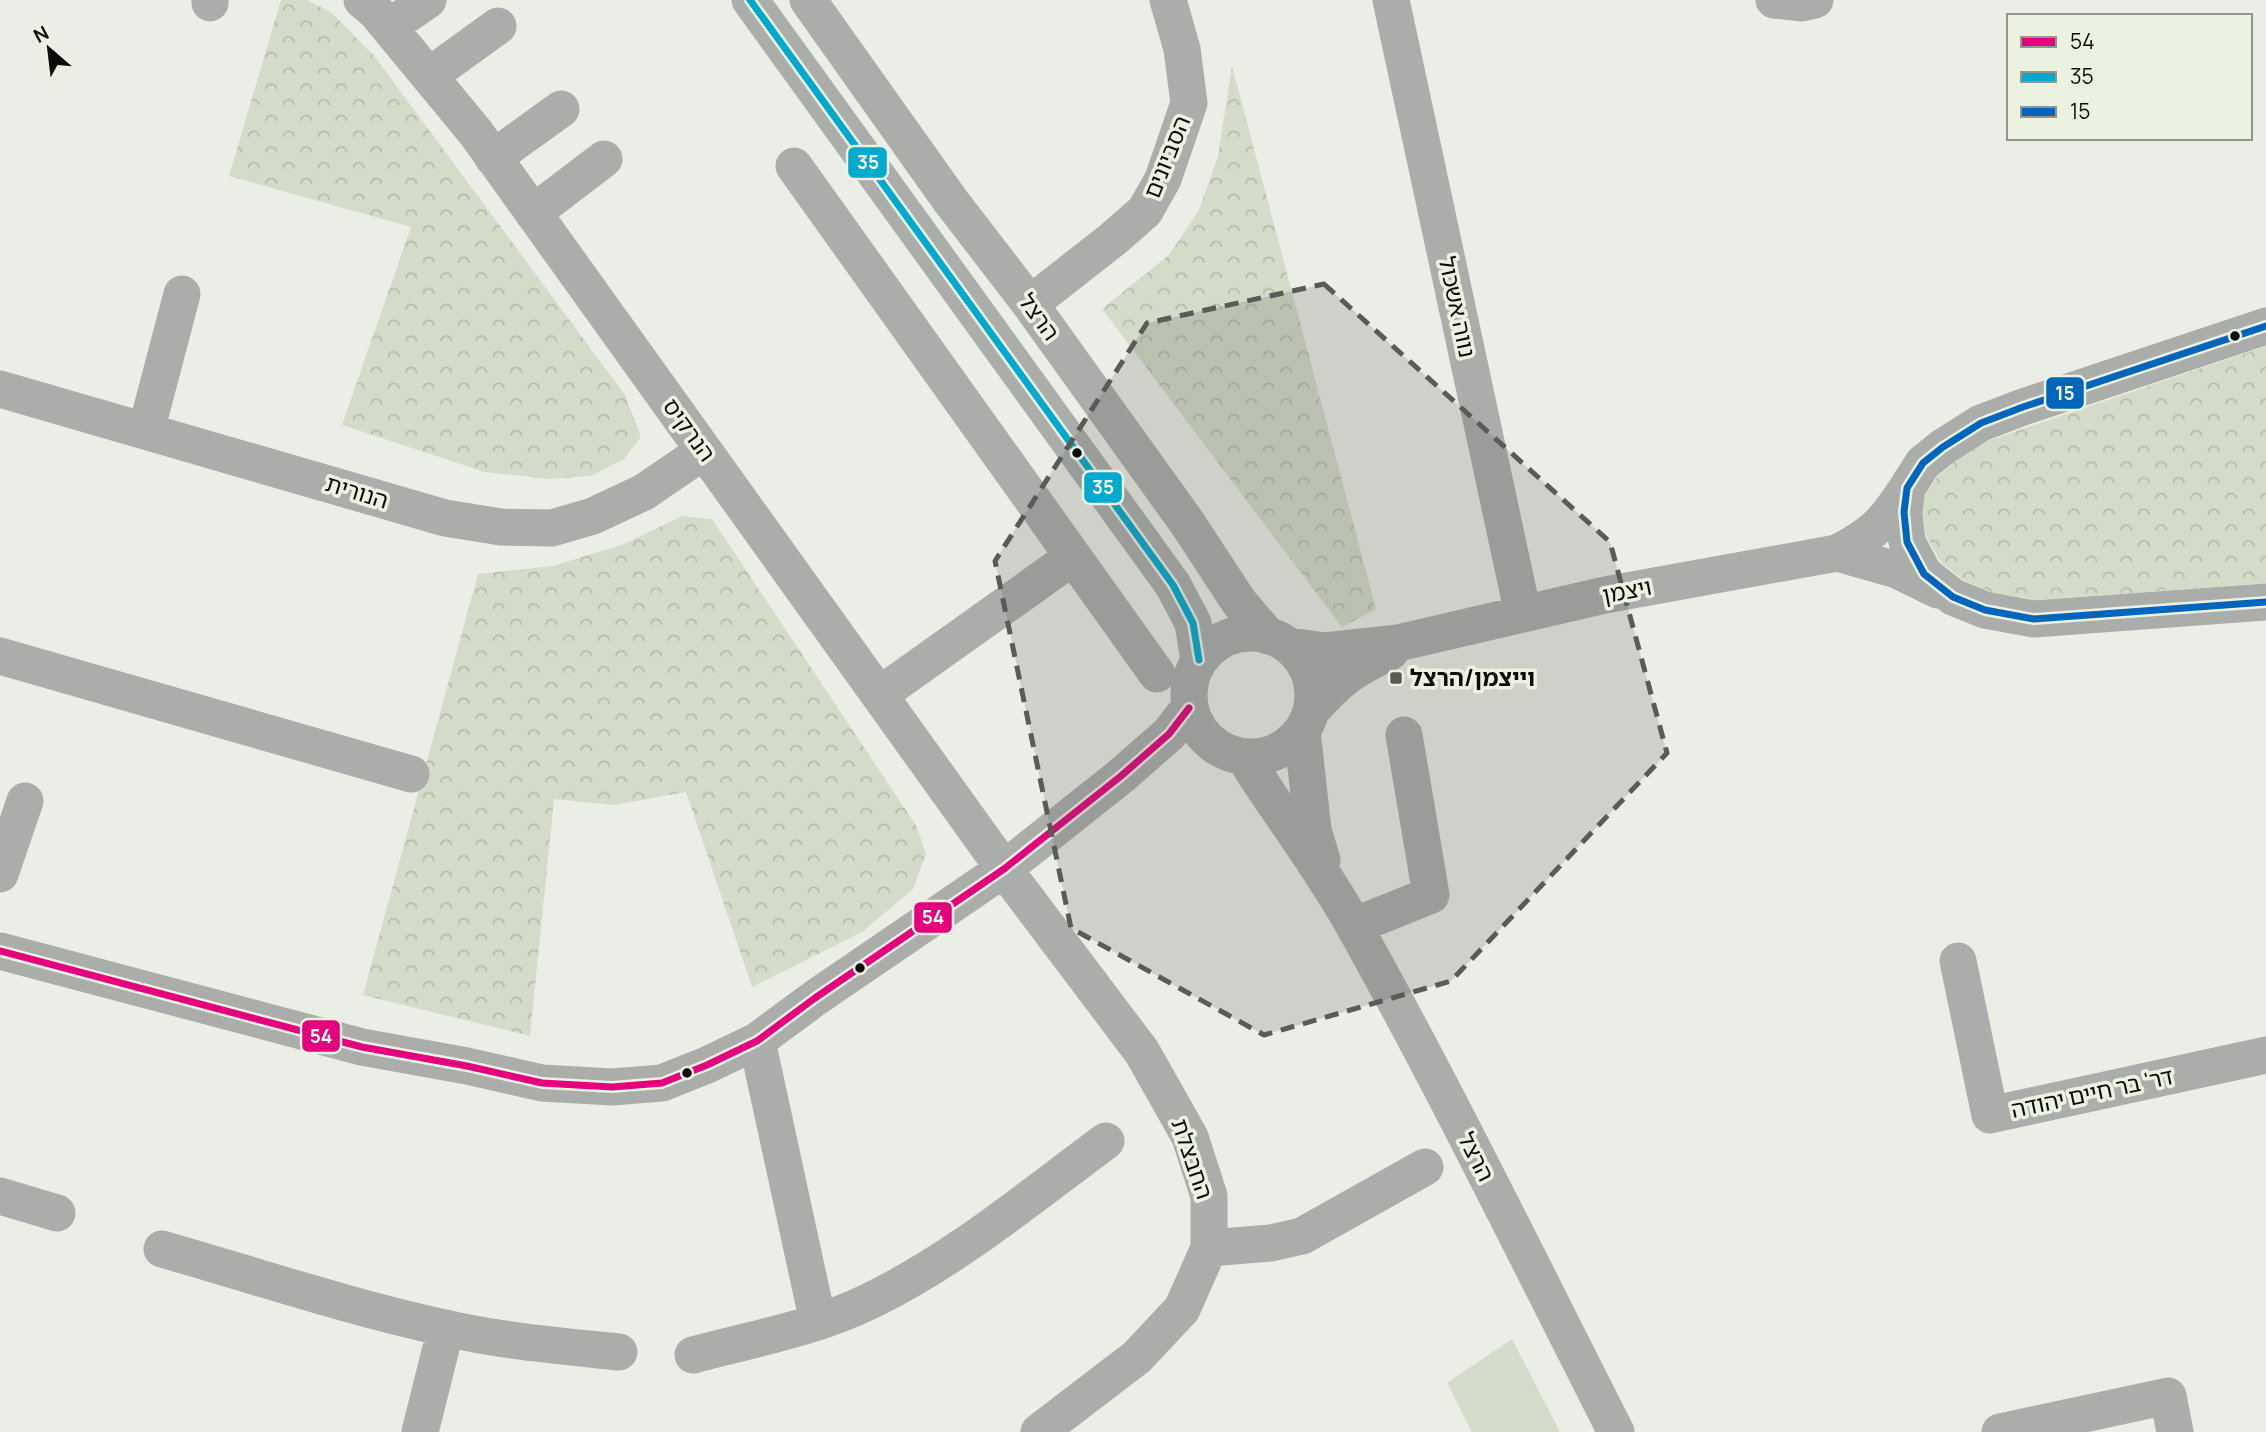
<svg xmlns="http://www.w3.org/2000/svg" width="2266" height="1432" font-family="Manrope,'Noto Sans Hebrew',sans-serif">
	<defs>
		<pattern id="park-crowns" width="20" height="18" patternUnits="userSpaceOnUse" patternTransform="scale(1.75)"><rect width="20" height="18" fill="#d4dbc8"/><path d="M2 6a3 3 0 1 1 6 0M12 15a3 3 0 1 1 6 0" fill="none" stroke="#b5bbaa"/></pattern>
	</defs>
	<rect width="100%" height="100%" fill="#ebeee6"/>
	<!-- grass -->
	<path fill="#d4dbc8" d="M 1512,1339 L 1560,1432 L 1472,1432 L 1447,1383 Z"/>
	<!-- park -->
	<path fill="url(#park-crowns)" d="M 281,0 L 307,0 L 332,13 L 375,57 L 625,395 L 641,437 L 624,459 L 591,476 L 549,479 L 485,472 L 342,425 L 411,227 L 229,176 Z
		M 1232,66 L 1376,609 L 1342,627 L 1102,309 L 1169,255 L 1199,210 L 1218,156 Z
		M 2266,346 L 2266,583 L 2035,600 L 1991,592 L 1963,580 L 1940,561 L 1926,536 L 1923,512 L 1925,495 L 1938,476 L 1954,462 L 1990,440 Z
		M 682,516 L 712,519 L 917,827 L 926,854 L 913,889 L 862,932 L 752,987 L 686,792 L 614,805 L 554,799 L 530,1036 L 363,995 L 478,574 L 553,566 L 624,544 Z"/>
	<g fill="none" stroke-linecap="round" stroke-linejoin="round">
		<!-- minor -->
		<path stroke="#abadaa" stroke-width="37" d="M 362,0 L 376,12 L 476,133 L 1004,869 L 1142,1052 L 1190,1137 L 1209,1196 L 1209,1248 L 1182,1309 L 1137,1357 L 1039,1432
			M 750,0 L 1173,585 L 1193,623 L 1199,660
			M 808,0 L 950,200 L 1030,304 L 1188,524 L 1239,602 L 1268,636
			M 1391,0 L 1523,614
			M 1774,0 L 1802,3 L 1815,0
			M 210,3 L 210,0
			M 389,27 L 428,0
			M 429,76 L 498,26
			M 493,158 L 561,109
			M 794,166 L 1157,674
			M 533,213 L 604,159
			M 1030,304 L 1113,239 L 1145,211 L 1163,179 L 1189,103 L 1182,49 L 1168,0
			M 2266,326 L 2023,407 L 1981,423 L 1943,447 L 1923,463 L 1907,488 L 1904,512 L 1907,542 L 1924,574 L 1953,597 L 1985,610 L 2034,619 L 2266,602
			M 0,389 L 445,518 L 501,527 L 552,528 L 593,516 L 644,492 L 704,451
			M 146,431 L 182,294
			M 1837,553 L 1897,570 L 1938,590
			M1189 695a62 62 0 1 1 124 0a62 62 0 1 1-124 0Z
			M 1289,646 L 1325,651 L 1398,643 L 1605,595 L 1837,553 C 1874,534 1885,522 1907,488
			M 0,656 L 411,774
			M 879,695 L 1073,557
			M 1311,711 C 1339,679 1352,670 1390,652
			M 1302,731 L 1313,830 L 1322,860
			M 1244,757 C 1280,814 1322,868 1354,926 C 1447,1092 1530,1263 1616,1432
			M 0,874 L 25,801
			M 1354,926 L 1431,895 L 1404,735
			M 0,951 L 362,1047 L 467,1066 L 542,1083 L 612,1087 L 662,1083 L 707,1065 L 757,1041 L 815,998 L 1004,869 L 1121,776 L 1169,734 L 1189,708
			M 1958,961 L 1990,1115 L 2266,1055
			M 757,1041 L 818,1322
			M 0,1196 L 57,1213
			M 1209,1248 L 1271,1243 L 1302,1236 L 1425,1167
			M 162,1249 C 256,1276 349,1307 445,1328 C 502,1341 560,1346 619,1352
			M 693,1355 C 753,1339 816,1328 872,1300 C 956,1259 1030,1197 1106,1141
			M 420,1432 L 446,1328
			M 2000,1432 L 2168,1396 L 2175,1432"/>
		<defs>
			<path id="bus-1" d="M 0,951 L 362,1047 L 467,1066 L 542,1083 L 612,1087 L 662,1083 L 707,1065 L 757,1041 L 815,998 L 1004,869 L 1121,776 L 1169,734 L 1189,708"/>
			<path id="bus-2" d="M 750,0 L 1173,585 L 1193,623 L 1199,660"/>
			<path id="bus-3" d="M 2266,326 L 2023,407 L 1981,423 L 1943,447 L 1923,463 L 1907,488 L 1904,512 L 1907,542 L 1924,574 L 1953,597 L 1985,610 L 2034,619 L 2266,602"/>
		</defs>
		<!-- bus-1 casing -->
		<use href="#bus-1" stroke="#ecf2e2" stroke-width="12"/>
		<!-- bus-2 casing -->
		<use href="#bus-2" stroke="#ecf2e2" stroke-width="12"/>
		<!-- bus-3 casing -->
		<use href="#bus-3" stroke="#ecf2e2" stroke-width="12"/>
		<!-- bus-1 -->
		<use href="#bus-1" stroke="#e5007d" stroke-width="7"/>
		<!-- bus-2 -->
		<use href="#bus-2" stroke="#00a9ce" stroke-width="7"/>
		<!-- bus-3 -->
		<use href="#bus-3" stroke="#0065bd" stroke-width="7"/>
	</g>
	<!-- marked area -->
	<path fill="#595b56" fill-opacity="0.2" stroke="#595b56" stroke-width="5" stroke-dasharray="14 9" stroke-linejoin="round" d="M 1324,284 L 1610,542 L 1667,753 L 1451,981 L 1264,1035 L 1071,928 L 995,561 L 1147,323 Z"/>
	<!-- markers -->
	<g fill="#0b0c08" stroke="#ecf2e2" stroke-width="2.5">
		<circle cx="2235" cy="336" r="6"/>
		<circle cx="1077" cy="453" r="6"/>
		<circle cx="860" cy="968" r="6"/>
		<circle cx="687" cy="1073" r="6"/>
	</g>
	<rect fill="#595b56" stroke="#ecf2e2" stroke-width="2.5" x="1389" y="671" width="14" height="14" rx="3.5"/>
	<g text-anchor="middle" stroke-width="7" stroke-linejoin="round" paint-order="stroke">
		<!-- street labels -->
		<g font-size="23" fill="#0b0c08" stroke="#ecf2e2">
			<text transform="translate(1167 157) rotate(-68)" y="8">הסביונים</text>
			<text transform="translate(1457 307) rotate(78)" y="8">נווה אשכול</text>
			<text transform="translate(1039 317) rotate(54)" y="8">הרצל</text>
			<text transform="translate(689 430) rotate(54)" y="8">הנרקיס</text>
			<text transform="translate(357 492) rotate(17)" y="8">הנורית</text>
			<text transform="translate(1627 591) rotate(-11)" y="8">ויצמן</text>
			<text transform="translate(2092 1093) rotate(-12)" y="8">דר' בר חיים יהודה</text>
			<text transform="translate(1476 1157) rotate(63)" y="8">הרצל</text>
			<text transform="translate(1192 1159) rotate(71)" y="8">החבצלת</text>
		</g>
		<!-- poi labels -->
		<g font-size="23" font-weight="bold" fill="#0b0c08" stroke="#ecf2e2" text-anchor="start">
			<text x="1410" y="686">וייצמן/הרצל</text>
		</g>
	</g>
	<g stroke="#ecf2e2" stroke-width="2.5">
		<rect x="847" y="146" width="41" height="33" rx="7" fill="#00a9ce"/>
		<rect x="2045" y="376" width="40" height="34" rx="7" fill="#0065bd"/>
		<rect x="1083" y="471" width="40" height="33" rx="7" fill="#00a9ce"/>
		<rect x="913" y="901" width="40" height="33" rx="7" fill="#e5007d"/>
		<rect x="301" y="1019" width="40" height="34" rx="7" fill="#e5007d"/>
	</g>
	<g font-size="19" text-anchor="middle" font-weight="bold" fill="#fff">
		<text x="868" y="169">35</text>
		<text x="2065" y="400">15</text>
		<text x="1103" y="494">35</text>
		<text x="933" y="924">54</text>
		<text x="321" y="1043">54</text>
	</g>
	<!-- legend -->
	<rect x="2007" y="14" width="245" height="126" fill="#ecf2e2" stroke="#92968b" stroke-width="2"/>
	<rect x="2021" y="37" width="35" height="10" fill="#e5007d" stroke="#92968b" stroke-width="2"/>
	<text x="2070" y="49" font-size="21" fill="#0b0c08">54</text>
	<rect x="2021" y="72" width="35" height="10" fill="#00a9ce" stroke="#92968b" stroke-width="2"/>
	<text x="2070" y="84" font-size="21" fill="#0b0c08">35</text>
	<rect x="2021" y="107" width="35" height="10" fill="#0065bd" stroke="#92968b" stroke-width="2"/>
	<text x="2070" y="119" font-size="21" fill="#0b0c08">15</text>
	<!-- north arrow -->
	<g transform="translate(49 49) rotate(332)" stroke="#ecf2e2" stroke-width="5" paint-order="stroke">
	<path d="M0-5L12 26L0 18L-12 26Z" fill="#0b0c08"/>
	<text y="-10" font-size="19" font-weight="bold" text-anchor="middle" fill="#0b0c08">N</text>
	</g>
</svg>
